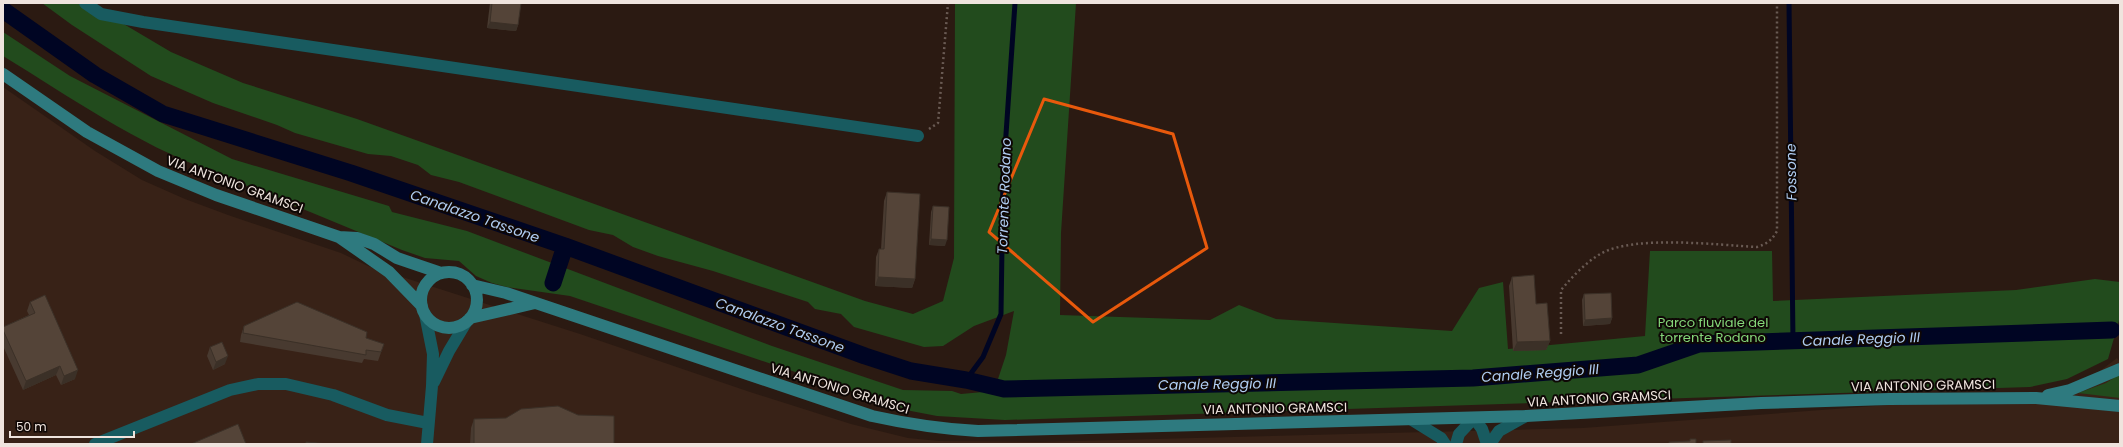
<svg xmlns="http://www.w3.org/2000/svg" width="2123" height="447" font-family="Poppins,sans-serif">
	<rect width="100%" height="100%" fill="#2b1a12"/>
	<!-- built -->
	<path fill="#382217" d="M 3,87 L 95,151 L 142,180 L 185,199 L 228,215 L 341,253 L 368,266 L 580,334 L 750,392 L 851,424 L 908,438 L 939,441 L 1039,442 L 1583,428 L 2035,394 L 2067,386 L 2096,374 L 2117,358 L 2120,362 L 2120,444 L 3,444 Z"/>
	<!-- green -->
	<path fill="#224b1d" d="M 42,3 L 78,3 L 99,18 L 122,23 L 171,52 L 243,83 L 357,119 L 865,301 L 913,314 L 943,301 L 954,258 L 955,3 L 1076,3 L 1061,233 L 1060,315 L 1210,320 L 1239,305 L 1276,319 L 1452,331 L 1479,288 L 1503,282 L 1508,349 L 1645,336 L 1650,251 L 1772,251 L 1773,301 L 2016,290 L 2095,279 L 2120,282 L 2120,317 L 2108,359 L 2067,379 L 2030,387 L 1005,420 L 937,416 L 911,411 L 570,296 L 507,287 L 492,283 L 476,276 L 459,261 L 425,258 L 402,250 L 211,171 C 137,144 70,97 3,56 L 3,32 L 70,76 L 232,159 L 389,206 L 392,212 L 467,231 L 772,346 L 903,390 L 952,391 L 961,394 L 994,391 L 1006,355 L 1014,311 L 974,326 L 943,346 L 924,347 L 854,327 L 841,314 L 815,309 L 808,302 L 713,271 L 658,256 L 633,247 L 613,235 L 589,230 L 459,182 L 431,175 L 418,165 L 391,156 L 368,154 L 295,133 L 277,125 L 213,103 L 151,76 L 72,25 Z
		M 2120,374 L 2120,398 L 2078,393 L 2106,383 Z"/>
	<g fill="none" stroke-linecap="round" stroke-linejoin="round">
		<!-- stream -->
		<path stroke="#000523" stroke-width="5" d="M 1789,3 L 1793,341
			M 966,380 L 983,357 L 1001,314 L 1003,178 L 1015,3"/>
		<!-- canal -->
		<path stroke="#000523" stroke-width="17" d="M 3,10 L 95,75 L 163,114 L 351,173 L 565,246 L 865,356 L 911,371 L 966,380 L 1004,389 L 1473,378 L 1638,365 L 1699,344 L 2112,330
			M 553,283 L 565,246"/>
		<!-- path -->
		<path stroke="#695a53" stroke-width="2.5" stroke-dasharray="2 3" stroke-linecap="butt" d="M 929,129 L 938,123 L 948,3
			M 1561,334 L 1561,290 C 1573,276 1586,262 1602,253 C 1636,235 1718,245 1757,247 C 1767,244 1772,240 1777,231 L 1777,3"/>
		<!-- street -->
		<path stroke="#185b60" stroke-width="12" d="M 85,3 L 101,14 L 143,22 L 918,136
			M 425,314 L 433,354 L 432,386 L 427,444
			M 434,382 L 449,351 L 467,321
			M 1412,420 L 1441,438 L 1445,444
			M 95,444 L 230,390 L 258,384 L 286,384 L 333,395 L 387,415 L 428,423
			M 1456,444 L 1459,434 L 1474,418 L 1482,429 L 1487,444
			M 1490,444 L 1499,431 L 1526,416"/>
		<!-- secondary -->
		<path stroke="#2e7a7f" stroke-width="12" d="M 3,74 L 87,132 L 158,171 L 216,195 L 339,237 L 389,272 L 422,306
			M 339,237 L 357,238 L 374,244 L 397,258 L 441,273
			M421 300a28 28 0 1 1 56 0a28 28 0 1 1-56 0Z
			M 472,285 L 506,293 L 872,416 C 908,424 942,429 978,431 L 1526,416 L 1761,403 L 1889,399 L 2036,398 L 2120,406
			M 470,318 L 535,303
			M 2048,395 L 2070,390 L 2120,369"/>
	</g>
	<!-- wall -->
	<path fill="#483a30" d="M 490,3 L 521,3 L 518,25 L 516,31 L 487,28 Z
		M 887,192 L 915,279 L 912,288 L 875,286 L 876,257 L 879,249 L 881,249 L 884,201 Z
		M 933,206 L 945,246 L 929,245 L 931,212 Z
		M 1512,277 L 1536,304 L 1550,341 L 1546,350 L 1513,351 L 1509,286 Z
		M 1584,294 L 1612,318 L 1610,324 L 1583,326 L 1582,300 Z
		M 30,302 L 75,379 L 61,385 L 56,375 L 23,390 L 3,346 L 3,327 L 29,315 L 27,311 Z
		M 244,326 L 366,338 L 384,344 L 378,361 L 364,359 L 362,363 L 240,342 L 241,335 Z
		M 210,347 L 225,364 L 213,370 L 207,356 Z
		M 474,419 L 614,444 L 470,444 L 471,428 Z"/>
	<!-- shaded-wall -->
	<path fill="#3b3027" d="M 490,22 L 518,25 L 516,31 L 487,28 Z
		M 931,239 L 947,240 L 945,246 L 929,245 Z
		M 878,277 L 915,279 L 912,288 L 875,286 Z
		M 1612,318 L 1610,324 L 1583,326 L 1585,320 Z
		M 1550,341 L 1546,350 L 1513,351 L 1517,342 Z
		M 228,356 L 225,364 L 213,370 L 216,362 Z
		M 60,366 L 56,375 L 23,390 L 26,381 Z
		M 78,370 L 75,379 L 61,385 L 64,376 Z"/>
	<!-- building -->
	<path fill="#544438" stroke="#3b3027" d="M 492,3 L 521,3 L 518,25 L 490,22 Z
		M 887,192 L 920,194 L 915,279 L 878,277 L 879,249 L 884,249 Z
		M 933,206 L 949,207 L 947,240 L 931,239 Z
		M 1534,275 L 1536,304 L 1547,303 L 1550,341 L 1517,342 L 1512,277 Z
		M 1611,293 L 1612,318 L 1585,320 L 1584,294 Z
		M 45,295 L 78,370 L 64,376 L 60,366 L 26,381 L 3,330 L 3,327 L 35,313 L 30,302 Z
		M 297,302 L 367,332 L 366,338 L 384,344 L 381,352 L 366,350 L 366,355 L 243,333 L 244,326 Z
		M 222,342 L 228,356 L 216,362 L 210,347 Z
		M 558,406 L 578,415 L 614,416 L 614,444 L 474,444 L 474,419 L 506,418 L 521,409 Z
		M 238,424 L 246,444 L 191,444 Z
		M 1690,439 L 1696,439 L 1696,444 L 1669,444 L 1669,442 L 1690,441 Z
		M 1731,440 L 1731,444 L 1703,444 L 1703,441 Z
		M 306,442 L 329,444 L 306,444 Z"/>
	<!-- marked area -->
	<path fill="none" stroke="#e8590c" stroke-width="3" stroke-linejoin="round" d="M 1044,99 L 1173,134 L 1207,248 L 1093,322 L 989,232 Z"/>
	<g text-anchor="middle" stroke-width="4" stroke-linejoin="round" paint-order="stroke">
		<!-- street labels -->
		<g font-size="13" fill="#efe4de" stroke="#0e0705">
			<text transform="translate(235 184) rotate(20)" y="5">VIA ANTONIO GRAMSCI</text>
			<text transform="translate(1923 385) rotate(-1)" y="5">VIA ANTONIO GRAMSCI</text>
			<text transform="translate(840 388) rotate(17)" y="5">VIA ANTONIO GRAMSCI</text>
			<text transform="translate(1599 398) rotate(-3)" y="5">VIA ANTONIO GRAMSCI</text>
			<text transform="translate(1275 408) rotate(-1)" y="5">VIA ANTONIO GRAMSCI</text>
		</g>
		<!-- park labels -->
		<g font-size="13" fill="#84d679" stroke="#0e0705">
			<text x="1713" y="327">Parco fluviale del<tspan x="1713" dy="15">torrente Rodano</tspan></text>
		</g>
		<!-- water labels -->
		<g font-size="14" font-style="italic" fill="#b0cdf2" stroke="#0e0705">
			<text transform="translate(1791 172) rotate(-91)" y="5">Fossone</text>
			<text transform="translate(1004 196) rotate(-88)" y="5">Torrente Rodano</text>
			<text transform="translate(475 216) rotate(19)" y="5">Canalazzo Tassone</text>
			<text transform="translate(780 325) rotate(20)" y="5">Canalazzo Tassone</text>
			<text transform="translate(1861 339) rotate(-2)" y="5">Canale Reggio III</text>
			<text transform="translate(1540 373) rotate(-4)" y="5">Canale Reggio III</text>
			<text transform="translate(1217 384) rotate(-1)" y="5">Canale Reggio III</text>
		</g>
	</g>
	<!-- border -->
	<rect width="2123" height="447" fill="none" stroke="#efe4de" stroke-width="8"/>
	<!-- scale -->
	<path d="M10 431v6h124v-6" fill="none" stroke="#efe4de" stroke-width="2"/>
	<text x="16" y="431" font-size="12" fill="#efe4de" stroke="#0e0705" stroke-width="3" paint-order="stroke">50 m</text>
</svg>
